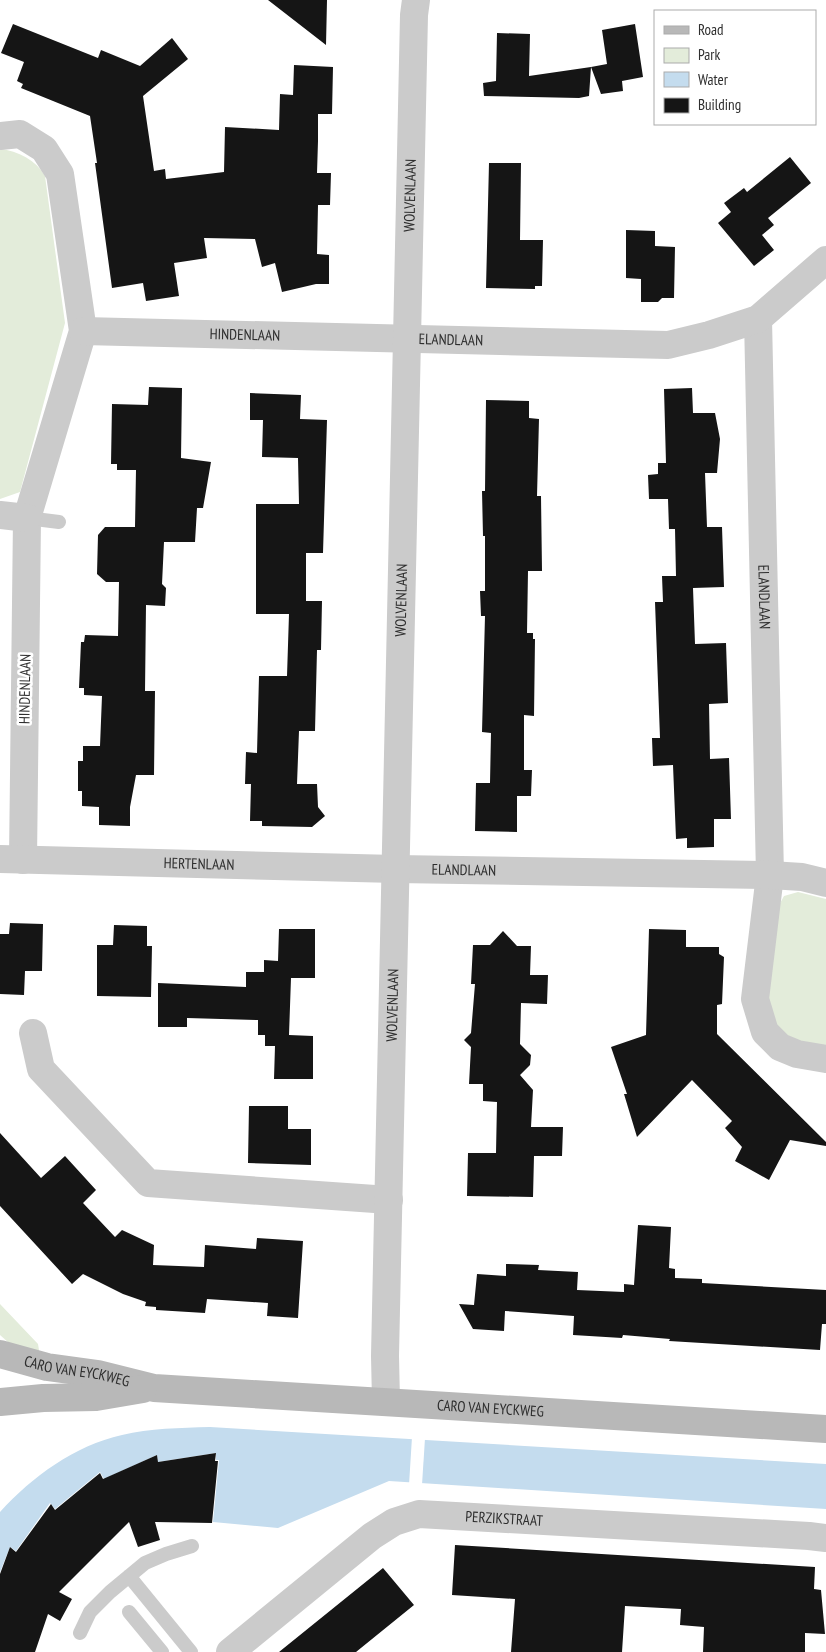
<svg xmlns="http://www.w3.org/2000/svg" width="826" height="1652" font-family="'PT Sans Narrow',sans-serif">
	<rect width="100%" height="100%" fill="#fff"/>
	<!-- green -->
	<path fill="#e3ecda" d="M 0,149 C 18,151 36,160 45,176 L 65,323 L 20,492 L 0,499 Z
		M 798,892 L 826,899 L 826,1046 L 792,1040 L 778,1027 L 767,1003 L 778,907 L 784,896 Z
		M 0,1304 L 38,1344 L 39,1350 L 38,1356 L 9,1343 L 0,1335 Z"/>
	<!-- water -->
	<path fill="#c4dcee" d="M 210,1427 L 826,1464 L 826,1509 L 389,1481 L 278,1528 L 213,1522 L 219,1460 L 216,1460 L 216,1453 L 158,1462 L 157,1455 L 104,1479 L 100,1472 L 55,1509 L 50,1503 L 16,1551 L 10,1547 L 0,1572 L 0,1512 C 33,1476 74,1446 122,1435 C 150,1428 180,1428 210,1427 Z"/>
	<!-- pier -->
	<path fill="#fff" d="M 412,1437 L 425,1438 L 422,1485 L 409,1485 Z"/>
	<!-- building -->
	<path fill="#151515" d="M 268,0 L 327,0 L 326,45 Z
		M 13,24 L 98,58 L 101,50 L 140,66 L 172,38 L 188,59 L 143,96 L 154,171 L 165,169 L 166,179 L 224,172 L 225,127 L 279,130 L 280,94 L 293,95 L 294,65 L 333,67 L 332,114 L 318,114 L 318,141 L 317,173 L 331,173 L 330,205 L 318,205 L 317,254 L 329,255 L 329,284 L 316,284 L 282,292 L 275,263 L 262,267 L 255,239 L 204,238 L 207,258 L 174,263 L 179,296 L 146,301 L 143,283 L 112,288 L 95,163 L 97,163 L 90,116 L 21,88 L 23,84 L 17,81 L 24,62 L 1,53 Z
		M 635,24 L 643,77 L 622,81 L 623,91 L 601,94 L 591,67 L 607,64 L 602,30 Z
		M 497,33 L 530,34 L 529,76 L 591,67 L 589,96 L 579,98 L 484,96 L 483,83 L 496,81 Z
		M 790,157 L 811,183 L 768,218 L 774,225 L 762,235 L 774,250 L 754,266 L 718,223 L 731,212 L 724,203 L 744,188 L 747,192 Z
		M 489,163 L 521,163 L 520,240 L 543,240 L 542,286 L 535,286 L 535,289 L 486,288 Z
		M 626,230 L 655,231 L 655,246 L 675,247 L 674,298 L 662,298 L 658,302 L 641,302 L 641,279 L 626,278 Z
		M 149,387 L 182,388 L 181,458 L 211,462 L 203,508 L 197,508 L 195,542 L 164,542 L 162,584 L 166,588 L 165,606 L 146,605 L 145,691 L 155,691 L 154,775 L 136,775 L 130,807 L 130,826 L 99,825 L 99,807 L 82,806 L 82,791 L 78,791 L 78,761 L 83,761 L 83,746 L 100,746 L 102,696 L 84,695 L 84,688 L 79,688 L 81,642 L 84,642 L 85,635 L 118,636 L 119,582 L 106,582 L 97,574 L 98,535 L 105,527 L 135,527 L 136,470 L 117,470 L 117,464 L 111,464 L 112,404 L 148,405 Z
		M 692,388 L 693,413 L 715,413 L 720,439 L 717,473 L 705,473 L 707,527 L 722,527 L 724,587 L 693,588 L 695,644 L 726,643 L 728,703 L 709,704 L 710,759 L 729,758 L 731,819 L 714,819 L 714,847 L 687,848 L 687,838 L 676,839 L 673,765 L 653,766 L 652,738 L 660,738 L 655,602 L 663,602 L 662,576 L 676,576 L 675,529 L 669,529 L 668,499 L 649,499 L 648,475 L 658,474 L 658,463 L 666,463 L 664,389 Z
		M 250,393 L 301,395 L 300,419 L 327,420 L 323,553 L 306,553 L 306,601 L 322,601 L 321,650 L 317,650 L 315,731 L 299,731 L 297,784 L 317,784 L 318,807 L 325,816 L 312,827 L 262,826 L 262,821 L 250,821 L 251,784 L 245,784 L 246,752 L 257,753 L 259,676 L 287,676 L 289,614 L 256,614 L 256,504 L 299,504 L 298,458 L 262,457 L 263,420 L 250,420 Z
		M 486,400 L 529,401 L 529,418 L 539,419 L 537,496 L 541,496 L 542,571 L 528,571 L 527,633 L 533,633 L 533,639 L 535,639 L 534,716 L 524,715 L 524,770 L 532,770 L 531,796 L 517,796 L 517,832 L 475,831 L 476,783 L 490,783 L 491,733 L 482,732 L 485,616 L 481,616 L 480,591 L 485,591 L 485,536 L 483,536 L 482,491 L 485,491 Z
		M 10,923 L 43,924 L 42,971 L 25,971 L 24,995 L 0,994 L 0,934 L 9,934 Z
		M 114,925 L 147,926 L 147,946 L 152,946 L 151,997 L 97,996 L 97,945 L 113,945 Z
		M 279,929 L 315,929 L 315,978 L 291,978 L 289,1035 L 313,1036 L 313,1079 L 274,1079 L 275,1046 L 265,1046 L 265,1035 L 258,1035 L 258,1020 L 187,1018 L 187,1027 L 158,1027 L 158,983 L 246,987 L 246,972 L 264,972 L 264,960 L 278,961 Z
		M 649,929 L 686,930 L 686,947 L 719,947 L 719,954 L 724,957 L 722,1004 L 717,1005 L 717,1034 L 826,1142 L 826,1146 L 790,1140 L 769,1180 L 735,1161 L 742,1147 L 725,1128 L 732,1121 L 692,1080 L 637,1137 L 624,1094 L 627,1094 L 611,1047 L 646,1035 Z
		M 503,931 L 517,946 L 531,946 L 530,975 L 548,975 L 547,1004 L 521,1003 L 520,1044 L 531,1055 L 530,1065 L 520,1075 L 533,1090 L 531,1127 L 563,1127 L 562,1156 L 534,1156 L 533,1197 L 467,1196 L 468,1153 L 496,1153 L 497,1102 L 483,1101 L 483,1084 L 469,1084 L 471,1047 L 464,1040 L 471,1033 L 475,984 L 471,984 L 473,945 L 490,945 Z
		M 249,1106 L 288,1106 L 288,1129 L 311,1129 L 311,1165 L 248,1163 Z
		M 0,1133 L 41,1178 L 65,1156 L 96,1190 L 83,1203 L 115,1237 L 122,1230 L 154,1245 L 153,1265 L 204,1267 L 205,1245 L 256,1249 L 257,1238 L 303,1241 L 298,1318 L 267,1316 L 268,1303 L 207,1299 L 205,1313 L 156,1310 L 156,1307 L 145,1306 L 146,1302 L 123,1294 L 83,1274 L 72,1284 L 0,1206 Z
		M 638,1225 L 671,1227 L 669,1268 L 675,1269 L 675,1278 L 702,1279 L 702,1283 L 826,1290 L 826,1324 L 822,1324 L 820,1350 L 669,1341 L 670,1339 L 623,1335 L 622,1338 L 573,1335 L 574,1316 L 505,1311 L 504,1331 L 473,1329 L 459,1304 L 474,1305 L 477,1274 L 506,1276 L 506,1264 L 539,1265 L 538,1270 L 578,1272 L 577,1290 L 624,1292 L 624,1284 L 634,1285 Z
		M 216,1453 L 215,1461 L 218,1461 L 212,1523 L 155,1522 L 160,1540 L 138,1547 L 129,1522 L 59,1592 L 72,1599 L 60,1621 L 48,1614 L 35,1652 L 0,1652 L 0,1574 L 10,1547 L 16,1552 L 51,1504 L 55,1510 L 100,1473 L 103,1479 L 157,1455 L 158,1462 Z
		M 455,1545 L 815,1567 L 814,1589 L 821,1590 L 825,1634 L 805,1633 L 805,1652 L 703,1652 L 704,1627 L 680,1625 L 681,1609 L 625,1606 L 622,1652 L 511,1652 L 515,1599 L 452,1595 Z
		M 383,1568 L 414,1605 L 356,1652 L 279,1652 Z"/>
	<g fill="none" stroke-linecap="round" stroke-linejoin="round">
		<!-- lane -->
		<path stroke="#cbcbcb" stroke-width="14" d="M 27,518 L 59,522
			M 129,1576 L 191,1652
			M 129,1612 L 162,1652
			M 80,1633 L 90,1612 L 110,1592 L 145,1563 L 166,1554 L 192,1546"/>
		<!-- street -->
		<g stroke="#cbcbcb" stroke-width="28">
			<path d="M 0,136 L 20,134 L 44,149 L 60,174 L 83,331 L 27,518 L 23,860"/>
			<path id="s1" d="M 758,319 L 770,875 L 755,999 L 765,1032 L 780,1047 L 797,1054 L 826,1059"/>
			<path id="s2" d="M 83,331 L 668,345 L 709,335 L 758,319 L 826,260"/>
			<path d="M 0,515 L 27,518"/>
			<path id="s3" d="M 0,859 L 396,869 L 770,875 L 802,877 L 826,883"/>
			<path d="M 33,1033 L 41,1069 L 148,1183 L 389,1200"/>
			<path id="s4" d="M 386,1401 L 385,1356 L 414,15 L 416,0"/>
			<path id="s5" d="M 230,1652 L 372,1536 L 394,1522 L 419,1514 L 809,1536 L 826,1538"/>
		</g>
		<!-- secondary -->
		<g stroke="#b8b8b8" stroke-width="28">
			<path id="s6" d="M 0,1354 L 47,1367 L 98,1374 L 154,1388 L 826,1429"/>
			<path d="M 0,1402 L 43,1398 L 96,1397 L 143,1389"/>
		</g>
	</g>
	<g text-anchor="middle" stroke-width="5" stroke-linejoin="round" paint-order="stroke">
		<!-- street labels -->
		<g font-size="15" fill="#2e2e2e" stroke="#fff">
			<text dy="5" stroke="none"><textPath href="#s4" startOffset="1206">WOLVENLAAN</textPath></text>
			<text dy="5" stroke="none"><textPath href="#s2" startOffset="162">HINDENLAAN</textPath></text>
			<text dy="5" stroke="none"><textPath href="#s2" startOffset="368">ELANDLAAN</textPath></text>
			<text dy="5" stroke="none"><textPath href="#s1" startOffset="278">ELANDLAAN</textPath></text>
			<text dy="5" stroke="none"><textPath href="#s4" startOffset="801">WOLVENLAAN</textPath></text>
			<text transform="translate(25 689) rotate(-89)" y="5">HINDENLAAN</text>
			<text dy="5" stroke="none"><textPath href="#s3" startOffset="199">HERTENLAAN</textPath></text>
			<text dy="5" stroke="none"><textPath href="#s3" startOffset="464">ELANDLAAN</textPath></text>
			<text dy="5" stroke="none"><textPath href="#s4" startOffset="396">WOLVENLAAN</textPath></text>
			<text dy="5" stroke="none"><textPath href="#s6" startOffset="79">CARO VAN EYCKWEG</textPath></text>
			<text dy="5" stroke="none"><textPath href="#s6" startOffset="495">CARO VAN EYCKWEG</textPath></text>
			<text dy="5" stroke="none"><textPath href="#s5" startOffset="321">PERZIKSTRAAT</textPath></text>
		</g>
	</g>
	<!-- legend -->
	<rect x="654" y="10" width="162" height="115" fill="#ffffff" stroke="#ababab"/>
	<rect x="664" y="26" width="25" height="8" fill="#b8b8b8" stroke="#ababab"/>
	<text x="698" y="35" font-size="15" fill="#2e2e2e">Road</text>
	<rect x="664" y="48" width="25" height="15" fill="#e3ecda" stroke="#ababab"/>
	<text x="698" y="60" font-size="15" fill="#2e2e2e">Park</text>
	<rect x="664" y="72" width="25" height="15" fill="#c4dcee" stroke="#ababab"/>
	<text x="698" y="85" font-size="15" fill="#2e2e2e">Water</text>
	<rect x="664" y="98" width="25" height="15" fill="#151515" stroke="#ababab"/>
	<text x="698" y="110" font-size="15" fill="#2e2e2e">Building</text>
</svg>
